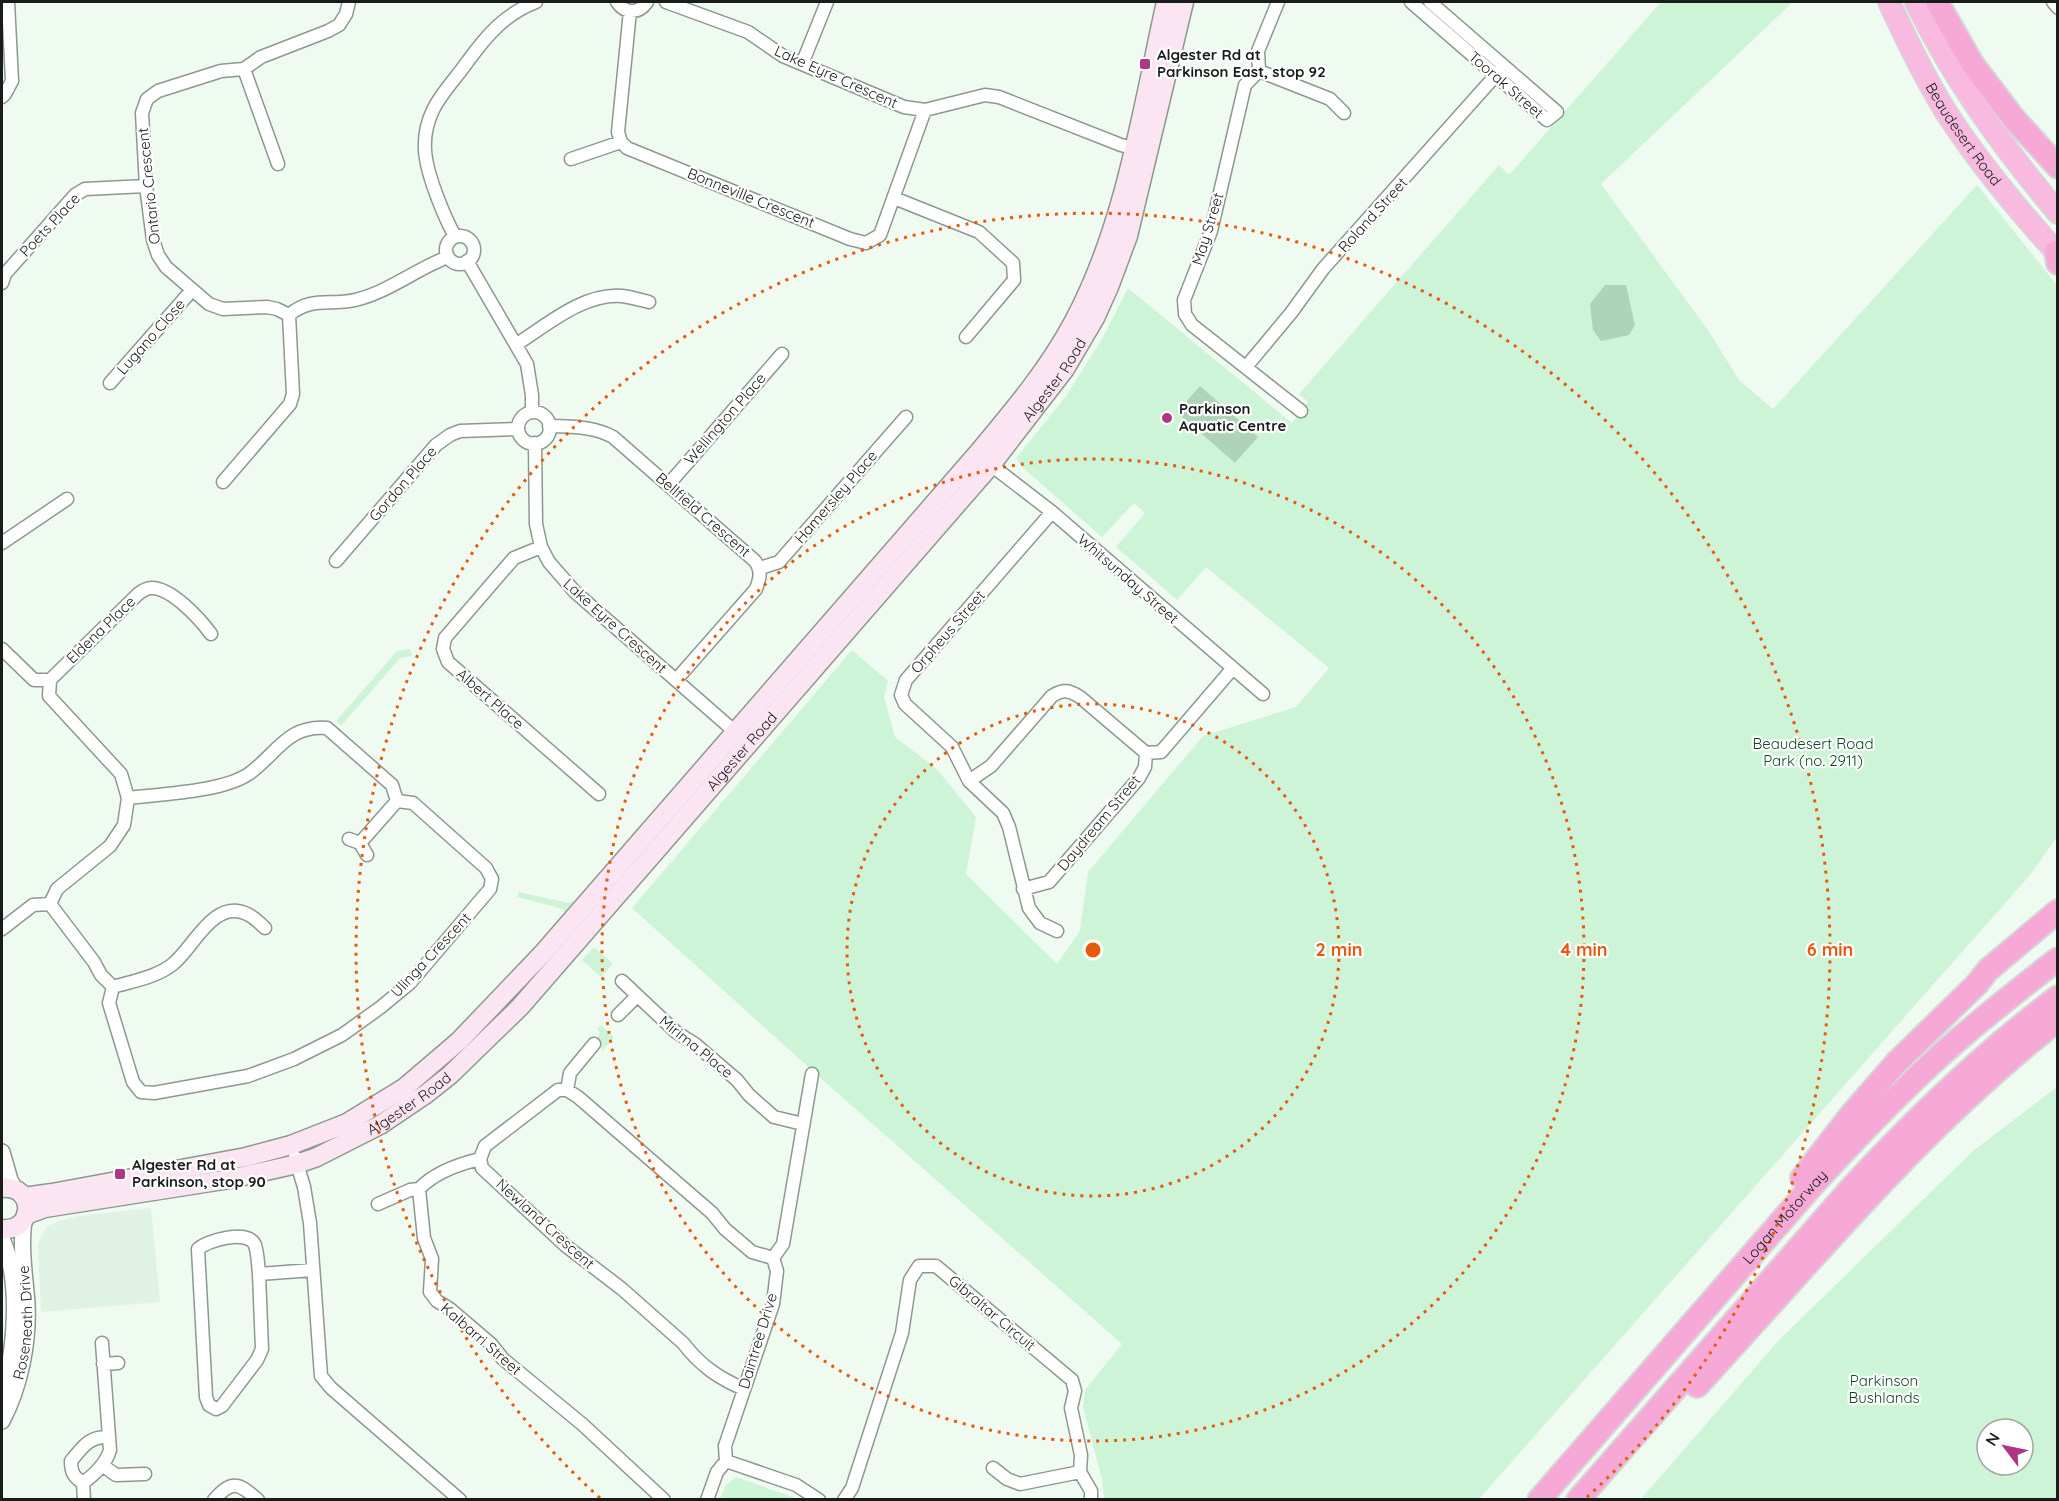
<svg xmlns="http://www.w3.org/2000/svg" width="2059" height="1501" font-family="Quicksand,sans-serif">
	<rect width="100%" height="100%" fill="#effbf1"/>
	<!-- built -->
	<path fill="#dff2e3" d="M 151,1208 L 160,1302 L 41,1312 L 38,1244 L 47,1226 L 59,1221 L 78,1216 Z"/>
	<!-- green -->
	<path fill="#cef4d7" fill-rule="evenodd" d="M 1661,2 L 1793,2 L 1601,184 L 1708,330 L 1739,380 L 1773,409 L 1977,185 L 2057,285 L 2057,837 L 2030,875 L 1479,1499 L 1104,1499 L 1102,1479 L 1083,1407 L 1085,1390 L 1122,1344 L 825,1082 L 632,908 L 852,650 L 888,681 L 884,697 L 895,737 L 937,769 L 976,817 L 966,874 L 1057,964 L 1080,931 L 1088,872 L 1203,736 L 1296,707 L 1329,668 L 1206,567 L 1177,600 L 1116,547 L 1145,513 L 1134,503 L 1102,537 L 1021,466 L 1016,458 L 1066,396 L 1102,339 L 1128,288 L 1292,423 L 1308,402 L 1299,394 L 1499,165 L 1509,175 Z
		M 410,649 L 412,656 L 400,658 L 341,726 L 336,721 L 397,651 Z
		M 519,892 L 568,903 L 574,901 L 564,913 L 563,909 L 517,897 Z
		M 594,947 L 613,964 L 601,977 L 582,960 Z
		M 601,1025 L 614,1037 L 603,1050 L 594,1043 L 600,1033 L 597,1029 Z
		M 2057,1087 L 2057,1499 L 1641,1499 L 1779,1340 L 1973,1151 ZM 1987,1429 L 2023,1429 L 2023,1465 L 1987,1465 Z
		M 736,1477 L 798,1499 L 720,1499 L 726,1485 Z"/>
	<!-- water -->
	<path fill="#aed3b6" d="M 1605,285 L 1626,285 L 1635,325 L 1629,335 L 1601,341 L 1593,330 L 1590,304 Z
		M 1200,386 L 1258,437 L 1235,463 L 1177,412 Z"/>
	<g fill="none" stroke-linecap="round" stroke-linejoin="round">
		<defs>
			<path id="minor" d="M 349,2 L 346,14 L 339,25 L 328,31 L 261,57 L 244,69 L 221,71 L 158,91 L 147,99 L 142,113 L 146,186 L 153,240 L 158,255 L 166,267 L 209,304 L 223,309 L 267,307 L 277,309 L 289,315 C 312,296 329,306 355,300 C 389,292 416,269 448,257
				M 617,2 C 625,14 639,14 647,2
				M 666,2 L 748,32 L 783,56 L 904,107 L 925,110 L 985,95 L 999,97 L 1121,145 L 1140,150
				M 1278,2 L 1258,51 L 1259,71 L 1245,85 L 1211,231 L 1184,300 L 1185,314 L 1192,325 L 1301,411
				M 1411,2 L 1547,120 L 1557,112 L 1430,2
				M 2053,2 L 2058,8
				M 630,11 L 618,132 L 621,142 L 627,148 L 850,239 L 866,243 L 880,235 L 925,110
				M 802,64 L 827,2
				M 244,69 L 278,164
				M 1259,71 L 1330,99 L 1344,113
				M 2,97 L 5,94 L 12,81 L 8,2
				M 571,159 L 621,142
				M 894,198 L 979,232 L 1013,263 L 1014,280 L 966,337
				M 455,236 C 448,224 443,212 438,199 C 426,168 418,141 433,110 C 441,93 457,77 468,61 C 487,35 505,14 536,2
				M446 250a14 14 0 1 1 28 0a14 14 0 1 1-28 0Z
				M 467,261 L 527,364 L 532,395 L 532,412
				M 2,283 L 5,274 L 75,195 L 85,189 L 146,186
				M 517,344 C 547,325 583,293 622,296 C 631,297 640,300 649,302
				M 1246,367 L 1291,313 L 1323,269 L 1504,66
				M 110,383 L 192,290
				M518 428a16 16 0 1 1 32 0a16 16 0 1 1-32 0Z
				M 549,426 C 572,427 593,426 613,437 L 755,561 C 762,571 760,578 756,589 L 676,680
				M 535,443 L 536,524 L 541,547 L 549,562 L 575,592 L 741,737
				M 991,465 L 1052,512 L 1263,694
				M 223,482 L 290,404 L 293,394 L 289,315
				M 668,485 L 782,354
				M 1052,512 L 906,680 L 901,695 L 905,704 L 952,747 L 969,781 L 1003,813 L 1009,827 L 1029,908 L 1040,923 L 1057,931
				M 2,543 L 67,499
				M 541,547 L 514,558 L 445,638 L 443,649 L 448,662 L 599,794
				M 336,561 L 436,445 L 450,435 L 460,431 L 518,429
				M 760,568 L 779,562 L 906,417
				M 2,649 L 34,680 L 50,680 L 49,696 L 121,774 L 128,798 L 124,825 L 110,846 L 57,889 L 50,904 L 33,905 L 2,929
				M 50,680 L 138,594 C 142,591 146,588 151,588 C 171,587 200,619 211,634
				M 1146,753 L 1161,752 L 1233,668
				M 969,781 L 991,766 L 1052,696 C 1063,689 1069,690 1080,697 L 1146,753
				M 349,839 L 360,843 L 367,855
				M 360,843 L 397,801
				M 1023,889 L 1049,882 L 1139,778 L 1145,767 L 1146,753
				M 50,904 L 94,962 L 101,975 L 113,987 L 109,1003 L 133,1082 L 141,1092 L 154,1093 L 248,1076 L 294,1059 L 342,1035 L 381,1007 L 410,983 L 490,889 L 492,879 L 486,868 L 413,803 L 397,801 L 392,785 L 327,728 C 288,725 278,752 250,773 C 224,792 160,794 128,798
				M 622,981 L 676,1032 L 695,1044 L 737,1080 L 749,1095 L 774,1117 L 803,1124
				M 113,987 C 133,981 157,977 173,964 C 194,947 214,898 247,914 C 254,917 260,923 265,928
				M 618,1015 L 637,996
				M 567,1090 L 570,1073 L 594,1044
				M 295,1157 L 304,1187 L 310,1223 L 321,1376 L 331,1388 L 460,1500
				M 480,1159 C 459,1164 434,1173 419,1189 L 424,1238 L 432,1259 L 430,1292 L 437,1301 L 450,1309 L 491,1344 L 503,1359 L 582,1424 L 664,1500
				M 378,1204 L 410,1190 L 419,1189
				M 259,1274 C 258,1266 258,1254 255,1245 C 248,1229 208,1240 198,1249 L 206,1397 L 209,1405 L 216,1409 L 222,1406 L 257,1360 L 262,1349 L 259,1274 L 313,1270
				M 103,1364 L 118,1363
				M 744,1389 C 718,1378 700,1365 683,1343 L 622,1289 L 566,1246 L 482,1168 L 480,1159 L 485,1146 L 558,1090 L 567,1090 L 578,1097 L 712,1213 L 725,1229 L 752,1252 L 773,1258
				M 726,1461 L 796,1485 L 819,1500
				M 102,1465 L 116,1475 L 145,1474
				M 993,1468 L 1007,1479 L 1020,1484 L 1080,1472
				M 83,1483 C 74,1477 71,1473 71,1461 C 82,1448 89,1436 108,1437
				M 84,1500 L 83,1483 C 95,1474 106,1464 110,1450 L 102,1343
				M 214,1500 C 232,1479 239,1483 258,1500
				M 707,1500 L 717,1472 L 726,1461 L 725,1446 L 773,1304 L 777,1271 L 773,1258 L 783,1244 L 812,1074
				M 844,1500 L 852,1488 L 902,1333 L 910,1280 L 919,1266 L 936,1266 L 1072,1380 L 1075,1391 L 1071,1408 L 1081,1455 L 1080,1472 L 1091,1491 L 1091,1500"/>
			<g id="tertiary">
				<path d="M 2,1152 L 10,1180 L 15,1189"/>
				<path d="M 2,1239 C 22,1282 15,1352 2,1396"/>
				<path id="s1" d="M 2,1421 C 20,1387 29,1342 27,1304 C 25,1275 20,1249 24,1220"/>
			</g>
			<g id="secondary">
				<path d="M 2,1188 C 35,1184 36,1232 2,1229"/>
				<path d="M 24,1197 L 52,1193 L 246,1157 L 291,1145 L 347,1123 L 404,1088 L 459,1041 L 544,952 L 977,454 C 1012,412 1048,370 1074,321 C 1126,223 1142,109 1166,2"/>
				<path id="s2" d="M 26,1215 L 45,1208 L 230,1179 L 297,1164 L 317,1157 L 380,1125 L 426,1094 L 450,1075 L 520,1007 L 991,465 L 1065,369 L 1095,318 L 1109,287 L 1128,236 L 1184,2"/>
			</g>
			<g id="trunk">
				<path id="s3" d="M 1889,2 C 1906,39 1924,77 1946,112 C 1979,163 2017,209 2058,254"/>
				<path d="M 1916,2 C 1953,79 2003,147 2058,213"/>
			</g>
			<g id="motorway">
				<path d="M 1937,2 L 1973,65 L 2015,120 L 2058,167"/>
				<path d="M 2056,252 L 2058,263"/>
				<path d="M 1802,1178 L 1851,1115 L 1897,1062 L 1977,984 L 1988,970 L 2058,911"/>
				<path d="M 1697,1386 C 1813,1260 1922,1126 2058,1020"/>
				<path id="s4" d="M 1539,1500 L 1811,1187 C 1853,1141 1896,1095 1943,1053 C 1980,1020 2019,989 2058,959"/>
				<path d="M 1578,1500 L 1853,1186 C 1916,1118 1983,1053 2058,997"/>
			</g>
		</defs>
		<!-- minor casing -->
		<use href="#minor" stroke="#8d988f" stroke-width="15"/>
		<!-- tertiary casing -->
		<use href="#tertiary" stroke="#8d988f" stroke-width="18"/>
		<!-- secondary casing -->
		<use href="#secondary" stroke="#8d988f" stroke-width="21"/>
		<!-- trunk casing -->
		<use href="#trunk" stroke="#d6d6d6" stroke-width="24"/>
		<!-- motorway casing -->
		<use href="#motorway" stroke="#d6d6d6" stroke-width="26"/>
		<!-- minor -->
		<use href="#minor" stroke="#fff" stroke-width="12"/>
		<!-- tertiary -->
		<use href="#tertiary" stroke="#fff" stroke-width="15"/>
		<!-- secondary -->
		<use href="#secondary" stroke="#fce5f3" stroke-width="18"/>
		<!-- trunk -->
		<use href="#trunk" stroke="#f8badf" stroke-width="21"/>
		<!-- motorway -->
		<use href="#motorway" stroke="#f6a9d7" stroke-width="22"/>
	</g>
	<!-- distance rings -->
	<g fill="none" stroke="#e8590c" stroke-width="3" stroke-dasharray="3 6">
		<circle cx="1093" cy="950" r="246"/>
		<circle cx="1093" cy="950" r="491"/>
		<path d="M600 1498A737 737 0 1 1 1586 1498"/>
	</g>
	<!-- markers -->
	<g fill="#af3589" stroke="#fff" stroke-width="2">
		<rect x="1139" y="58" width="12" height="12" rx="3"/>
		<circle cx="1167" cy="418" r="6"/>
		<rect x="114" y="1168" width="12" height="12" rx="3"/>
	</g>
	<g text-anchor="middle" stroke-width="4.5" stroke-linejoin="round" paint-order="stroke">
		<!-- poi labels -->
		<g font-size="15" font-weight="bold" fill="#191d1a" stroke="#fff" text-anchor="start">
			<text x="1157" y="60">Algester Rd at<tspan x="1157" dy="17">Parkinson East, stop 92</tspan></text>
			<text x="1179" y="414">Parkinson<tspan x="1179" dy="17">Aquatic Centre</tspan></text>
			<text x="132" y="1170">Algester Rd at<tspan x="132" dy="17">Parkinson, stop 90</tspan></text>
		</g>
		<!-- street labels -->
		<g font-size="15" fill="#191d1a" stroke="#fff">
			<text transform="translate(836 77) rotate(24)" y="5">Lake Eyre Crescent</text>
			<text transform="translate(1506 85) rotate(41)" y="5">Toorak Street</text>
			<text dy="5" stroke="none"><textPath href="#s3" startOffset="152">Beaudesert Road</textPath></text>
			<text transform="translate(149 186) rotate(-96)" y="5">Ontario Crescent</text>
			<text transform="translate(751 198) rotate(22)" y="5">Bonneville Crescent</text>
			<text transform="translate(1373 215) rotate(-48)" y="5">Roland Street</text>
			<text transform="translate(50 225) rotate(-47)" y="5">Poets Place</text>
			<text transform="translate(1208 229) rotate(-73)" y="5">May Street</text>
			<text transform="translate(151 337) rotate(-49)" y="5">Lugano Close</text>
			<text dy="5" stroke="none"><textPath href="#s2" startOffset="1376">Algester Road</textPath></text>
			<text transform="translate(725 419) rotate(-49)" y="5">Wellington Place</text>
			<text transform="translate(403 484) rotate(-49)" y="5">Gordon Place</text>
			<text transform="translate(836 497) rotate(-49)" y="5">Hamersley Place</text>
			<text transform="translate(703 515) rotate(41)" y="5">Bellfield Crescent</text>
			<text transform="translate(1128 579) rotate(41)" y="5">Whitsunday Street</text>
			<text transform="translate(615 626) rotate(42)" y="5">Lake Eyre Crescent</text>
			<text transform="translate(101 630) rotate(-44)" y="5">Eldena Place</text>
			<text transform="translate(948 632) rotate(-49)" y="5">Orpheus Street</text>
			<text transform="translate(490 699) rotate(41)" y="5">Albert Place</text>
			<text dy="5" stroke="none"><textPath href="#s2" startOffset="890">Algester Road</textPath></text>
			<text transform="translate(1099 823) rotate(-50)" y="5">Daydream Street</text>
			<text transform="translate(431 955) rotate(-47)" y="5">Ulinga Crescent</text>
			<text transform="translate(696 1047) rotate(39)" y="5">Mirima Place</text>
			<text dy="5" stroke="none"><textPath href="#s2" startOffset="404">Algester Road</textPath></text>
			<text dy="5" stroke="none"><textPath href="#s4" startOffset="375">Logan Motorway</textPath></text>
			<text transform="translate(545 1224) rotate(42)" y="5">Newland Crescent</text>
			<text transform="translate(992 1313) rotate(40)" y="5">Gibraltar Circuit</text>
			<text dy="5" stroke="none"><textPath href="#s1" startOffset="102">Roseneath Drive</textPath></text>
			<text transform="translate(481 1339) rotate(41)" y="5">Kalbarri Street</text>
			<text transform="translate(758 1341) rotate(-73)" y="5">Daintree Drive</text>
		</g>
		<!-- park labels -->
		<g font-size="15" fill="#0a4824" stroke="#fff">
			<text x="1813" y="749">Beaudesert Road<tspan x="1813" dy="17">Park (no. 2911)</tspan></text>
			<text x="1884" y="1386">Parkinson<tspan x="1884" dy="17">Bushlands</tspan></text>
		</g>
	</g>
	<circle cx="1093" cy="950" r="9" fill="#e8590c" stroke="#fff" stroke-width="3"/>
	<g font-size="18" text-anchor="middle" font-weight="bold" fill="#e8590c" stroke="#fff" stroke-width="4.5" stroke-linejoin="round" paint-order="stroke">
		<text x="1339" y="956">2 min</text>
		<text x="1584" y="956">4 min</text>
		<text x="1830" y="956">6 min</text>
	</g>
	<!-- border -->
	<rect width="2059" height="1501" fill="none" stroke="#191d1a" stroke-width="6"/>
	<!-- north arrow -->
	<g transform="translate(2005 1447) rotate(302)"><circle r="28" fill="#ffffff" stroke="#a3a5a3" stroke-width="1.5"/>
	<path d="M0-4.5L10 22L0 15L-10 22Z" fill="#af3589"/>
	<text y="-9" font-size="16" font-weight="bold" text-anchor="middle" fill="#191d1a">N</text>
	</g>
</svg>
